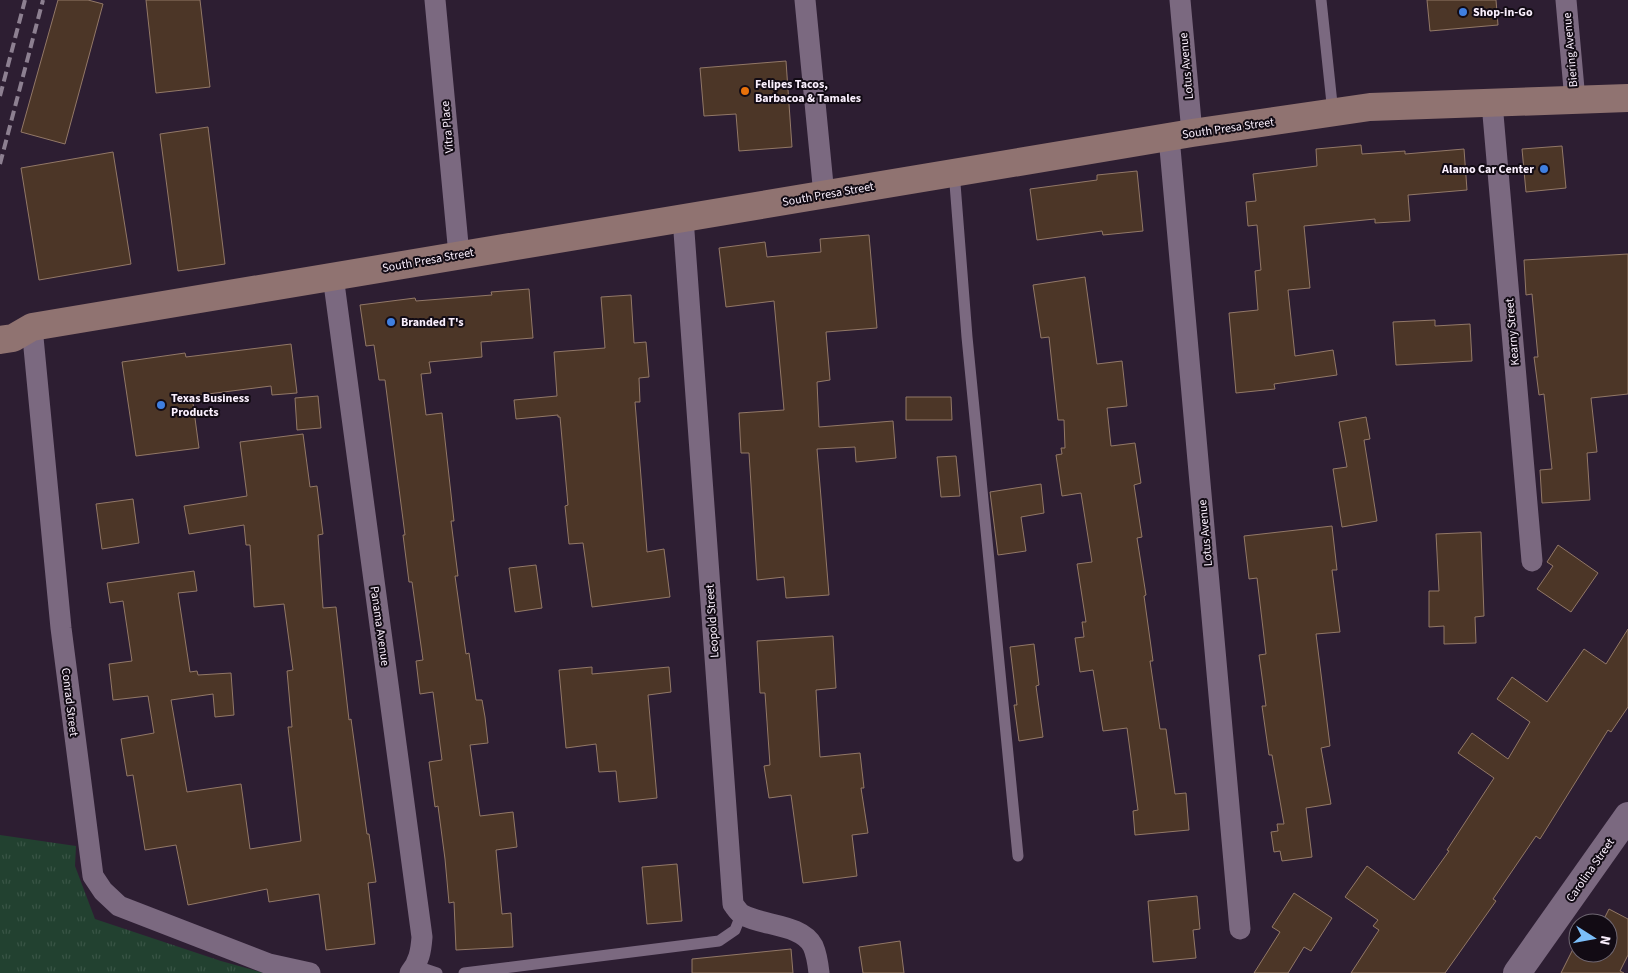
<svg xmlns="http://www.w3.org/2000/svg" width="1628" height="973" font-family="'Source Sans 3',sans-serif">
	<defs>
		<pattern id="grass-tufts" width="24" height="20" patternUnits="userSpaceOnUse" patternTransform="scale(1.25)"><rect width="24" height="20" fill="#224130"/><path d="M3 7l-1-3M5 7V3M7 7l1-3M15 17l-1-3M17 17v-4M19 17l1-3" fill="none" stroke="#385445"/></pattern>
	</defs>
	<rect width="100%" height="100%" fill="#2d1e32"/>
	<!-- grass -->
	<path fill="url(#grass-tufts)" d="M 0,835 L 76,846 L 75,866 L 95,919 L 221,961 L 264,973 L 0,973 Z"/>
	<!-- building -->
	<path fill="#4c3627" stroke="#927867" d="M 58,0 L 88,0 L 103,4 L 65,144 L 21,132 Z
		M 146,0 L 200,0 L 210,87 L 156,93 Z
		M 1427,0 L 1496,0 L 1498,25 L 1430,31 Z
		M 786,61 L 792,147 L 739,151 L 736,114 L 704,116 L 700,68 Z
		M 208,127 L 225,264 L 178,271 L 160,134 Z
		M 1361,145 L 1362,154 L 1405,151 L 1405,154 L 1464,149 L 1467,190 L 1408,195 L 1410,221 L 1375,223 L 1375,219 L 1304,226 L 1310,288 L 1288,290 L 1295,356 L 1333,350 L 1337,375 L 1274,384 L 1275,389 L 1236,393 L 1229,313 L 1258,310 L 1255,271 L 1261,270 L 1257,225 L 1248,226 L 1246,202 L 1256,201 L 1253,174 L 1317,166 L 1316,149 Z
		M 1562,146 L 1566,188 L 1526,192 L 1522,149 Z
		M 113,152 L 131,264 L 39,280 L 21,168 Z
		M 1137,171 L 1143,231 L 1103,235 L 1102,231 L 1037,240 L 1030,189 L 1097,180 L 1097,175 Z
		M 869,235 L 877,328 L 826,332 L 830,380 L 817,382 L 819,427 L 893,421 L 896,458 L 856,462 L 855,447 L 817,449 L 829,595 L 786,598 L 784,577 L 757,580 L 749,453 L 741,453 L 739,413 L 784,410 L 774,301 L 726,307 L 719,248 L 765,242 L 767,257 L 821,252 L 820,239 Z
		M 1628,254 L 1628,394 L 1591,398 L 1597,452 L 1587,453 L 1590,500 L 1542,503 L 1540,470 L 1552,469 L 1544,394 L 1539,395 L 1534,357 L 1538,357 L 1532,294 L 1526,295 L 1524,260 Z
		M 1085,277 L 1097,364 L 1122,361 L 1127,406 L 1107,408 L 1111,446 L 1135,443 L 1141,483 L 1134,485 L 1142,537 L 1137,538 L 1146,595 L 1144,596 L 1153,661 L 1150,661 L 1160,729 L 1166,729 L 1175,794 L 1186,793 L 1189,830 L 1135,835 L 1133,811 L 1138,810 L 1127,728 L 1103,731 L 1093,670 L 1080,672 L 1075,638 L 1084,637 L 1082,622 L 1086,622 L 1077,564 L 1092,562 L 1081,493 L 1062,496 L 1056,455 L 1062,454 L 1061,448 L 1065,448 L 1064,420 L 1058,420 L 1049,337 L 1041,338 L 1033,285 Z
		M 529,289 L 533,338 L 481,342 L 482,357 L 429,362 L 431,373 L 421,374 L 426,415 L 442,413 L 454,521 L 451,521 L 458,576 L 455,576 L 466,654 L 469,653 L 476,700 L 482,700 L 485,717 L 488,743 L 470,745 L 480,816 L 513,812 L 517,847 L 496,850 L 502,914 L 511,913 L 513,947 L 456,950 L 454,902 L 449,903 L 445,859 L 438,806 L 435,807 L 429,762 L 442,760 L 433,692 L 420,694 L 416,661 L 423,660 L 412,582 L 409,582 L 403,535 L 405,535 L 385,380 L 379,380 L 374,345 L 366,346 L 360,305 L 415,298 L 416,301 L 492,295 L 491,292 Z
		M 631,295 L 634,343 L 646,342 L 649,377 L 639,378 L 640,402 L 635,402 L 647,552 L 664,549 L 670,597 L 592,607 L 583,543 L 569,544 L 565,506 L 568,505 L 560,417 L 558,417 L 558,415 L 516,419 L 514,400 L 557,396 L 554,352 L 605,348 L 601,297 Z
		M 1435,320 L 1435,326 L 1470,324 L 1472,361 L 1396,365 L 1393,322 Z
		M 291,344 L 297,393 L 272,395 L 271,386 L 192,396 L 199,448 L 136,456 L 122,362 L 185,353 L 186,357 Z
		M 318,396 L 321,428 L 297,430 L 295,398 Z
		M 906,397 L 951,397 L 952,420 L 906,420 Z
		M 1366,417 L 1370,439 L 1364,440 L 1377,521 L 1342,527 L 1333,469 L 1347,467 L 1339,422 Z
		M 303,434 L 310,487 L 317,486 L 323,534 L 318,535 L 323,608 L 336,607 L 349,720 L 351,719 L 367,834 L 369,834 L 376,882 L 368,883 L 375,944 L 326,950 L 319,894 L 269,902 L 267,889 L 188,905 L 176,845 L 145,850 L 133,775 L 127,776 L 121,739 L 154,733 L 148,696 L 113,700 L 109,664 L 132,661 L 123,601 L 110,603 L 107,583 L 194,571 L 197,591 L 178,593 L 190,672 L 197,671 L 198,675 L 231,673 L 234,715 L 215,717 L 213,694 L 171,700 L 187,792 L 241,784 L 250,849 L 301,841 L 288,727 L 292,727 L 287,671 L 293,670 L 284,604 L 254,607 L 250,545 L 246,545 L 244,525 L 189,534 L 184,506 L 247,496 L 240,442 Z
		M 956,456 L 960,496 L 941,497 L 937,457 Z
		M 1041,484 L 1044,513 L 1021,517 L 1026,551 L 998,555 L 990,492 Z
		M 133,499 L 139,543 L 102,549 L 96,504 Z
		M 1332,526 L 1337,570 L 1332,570 L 1340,632 L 1316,634 L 1330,746 L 1321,748 L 1331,804 L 1306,808 L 1312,857 L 1282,861 L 1280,851 L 1274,852 L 1271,832 L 1278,831 L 1277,824 L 1284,824 L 1272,755 L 1269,755 L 1262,706 L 1266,706 L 1259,655 L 1266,654 L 1257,578 L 1249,579 L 1244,536 Z
		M 1481,532 L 1484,616 L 1475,617 L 1476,643 L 1444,644 L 1444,626 L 1429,627 L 1429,591 L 1439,591 L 1436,534 Z
		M 1558,545 L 1598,573 L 1571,612 L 1537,589 L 1553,566 L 1547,562 Z
		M 536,565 L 542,608 L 515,612 L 509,568 Z
		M 1628,629 L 1628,707 L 1611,732 L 1608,730 L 1540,839 L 1536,836 L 1493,899 L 1496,901 L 1445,973 L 1351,973 L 1379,930 L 1373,926 L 1378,920 L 1345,897 L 1367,866 L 1414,900 L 1449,851 L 1447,850 L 1494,778 L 1458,753 L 1472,733 L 1508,759 L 1530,722 L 1497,699 L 1512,677 L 1547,702 L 1584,649 L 1606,664 Z
		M 833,636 L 836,688 L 816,690 L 820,757 L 860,753 L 864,788 L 861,788 L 868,833 L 852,835 L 857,876 L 803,883 L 791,795 L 769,798 L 764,766 L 770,765 L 765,693 L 760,693 L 757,641 Z
		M 1034,644 L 1039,685 L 1036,686 L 1043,737 L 1019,741 L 1014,705 L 1017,705 L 1010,647 Z
		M 592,667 L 592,674 L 669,667 L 671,692 L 648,695 L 657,798 L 619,802 L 616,771 L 599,772 L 596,744 L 566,748 L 559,670 Z
		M 677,864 L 682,921 L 647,924 L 642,867 Z
		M 1294,893 L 1332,918 L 1311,951 L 1304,947 L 1288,973 L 1254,973 L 1280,932 L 1272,927 Z
		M 1197,896 L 1200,929 L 1193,930 L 1196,958 L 1153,962 L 1148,901 Z
		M 1609,909 L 1628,919 L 1628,955 L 1620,971 L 1624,973 L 1561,973 L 1574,947 L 1578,949 L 1578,953 L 1608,953 L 1608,923 L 1602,923 Z
		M 900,941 L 904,973 L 863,973 L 859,947 Z
		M 791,949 L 793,973 L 692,973 L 692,959 Z"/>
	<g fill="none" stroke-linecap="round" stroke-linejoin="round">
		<!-- service -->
		<path stroke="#7b6980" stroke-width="11" d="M 1321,0 L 1333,113
			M 954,171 L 967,337 L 1018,856
			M 416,966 L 437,973
			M 464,973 L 719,941 L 735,930 L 741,915"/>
		<!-- minor -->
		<path stroke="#7b6980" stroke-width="21" d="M 435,0 L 459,255
			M 805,0 L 824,195
			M 1180,0 L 1192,133
			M 1566,0 L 1575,100
			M 1492,103 L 1532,561
			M 1169,137 L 1240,929
			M 683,218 L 733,904 C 736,908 739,913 743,915 C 763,926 802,924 813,946 C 817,955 818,964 819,973
			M 333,276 L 422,937 C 421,951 419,962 410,973
			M 32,327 L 61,628 L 93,876 L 103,891 L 119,906 L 269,964 L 310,973"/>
		<!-- tertiary -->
		<path stroke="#7b6980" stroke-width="28" d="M 1517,973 L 1628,816"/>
		<!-- secondary -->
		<path stroke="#907371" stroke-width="28" d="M 0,340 L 13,338 L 32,327 L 1192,133 L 1370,107 L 1628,98"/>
		<!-- rail -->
		<path stroke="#8d8091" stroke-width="4" stroke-dasharray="10 5" stroke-linecap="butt" d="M 0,96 L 25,0
			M 0,164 L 43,0"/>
	</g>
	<!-- markers -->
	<g fill="#3f7fe0" stroke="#120b14" stroke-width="2">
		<circle cx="1463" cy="12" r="5"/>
		<circle cx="1544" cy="169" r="5"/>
		<circle cx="391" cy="322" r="5"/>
		<circle cx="161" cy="405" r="5"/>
	</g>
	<circle fill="#e8710a" stroke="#120b14" stroke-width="2" cx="745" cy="91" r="5"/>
	<g text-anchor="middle" stroke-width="4" stroke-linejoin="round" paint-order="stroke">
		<!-- poi labels -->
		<g font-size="12" font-weight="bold" fill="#fbf0fe" stroke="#120b14" text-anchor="start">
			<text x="1473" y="16">Shop-in-Go</text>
			<text x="755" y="88">Felipes Tacos,<tspan x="755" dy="14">Barbacoa &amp; Tamales</tspan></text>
			<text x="1534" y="173" text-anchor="end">Alamo Car Center</text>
			<text x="401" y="326">Branded T's</text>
			<text x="171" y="402">Texas Business<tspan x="171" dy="14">Products</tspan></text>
		</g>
		<!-- street labels -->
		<g font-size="12" fill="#fbf0fe" stroke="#120b14">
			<text transform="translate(1570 50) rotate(-95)" y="4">Biering Avenue</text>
			<text transform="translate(1186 66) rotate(-95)" y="4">Lotus Avenue</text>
			<text transform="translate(447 127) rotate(-95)" y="4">Vitra Place</text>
			<text transform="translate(1228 128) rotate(-8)" y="4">South Presa Street</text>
			<text transform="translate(828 194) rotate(-10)" y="4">South Presa Street</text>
			<text transform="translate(428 260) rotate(-10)" y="4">South Presa Street</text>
			<text transform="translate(1512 332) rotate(-95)" y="4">Kearny Street</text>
			<text transform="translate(1205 533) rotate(-95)" y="4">Lotus Avenue</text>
			<text transform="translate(712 621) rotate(-94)" y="4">Leopold Street</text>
			<text transform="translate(380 626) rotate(82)" y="4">Panama Avenue</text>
			<text transform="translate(70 702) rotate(83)" y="4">Conrad Street</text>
			<text transform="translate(1590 870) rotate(-55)" y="4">Carolina Street</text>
		</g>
	</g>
	<!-- north arrow -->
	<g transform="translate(1593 938) rotate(101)"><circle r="24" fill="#120b14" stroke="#6f6772"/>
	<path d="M0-4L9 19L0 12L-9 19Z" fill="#7bbef9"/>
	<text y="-8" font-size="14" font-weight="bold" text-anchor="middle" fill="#fbf0fe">N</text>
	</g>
</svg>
